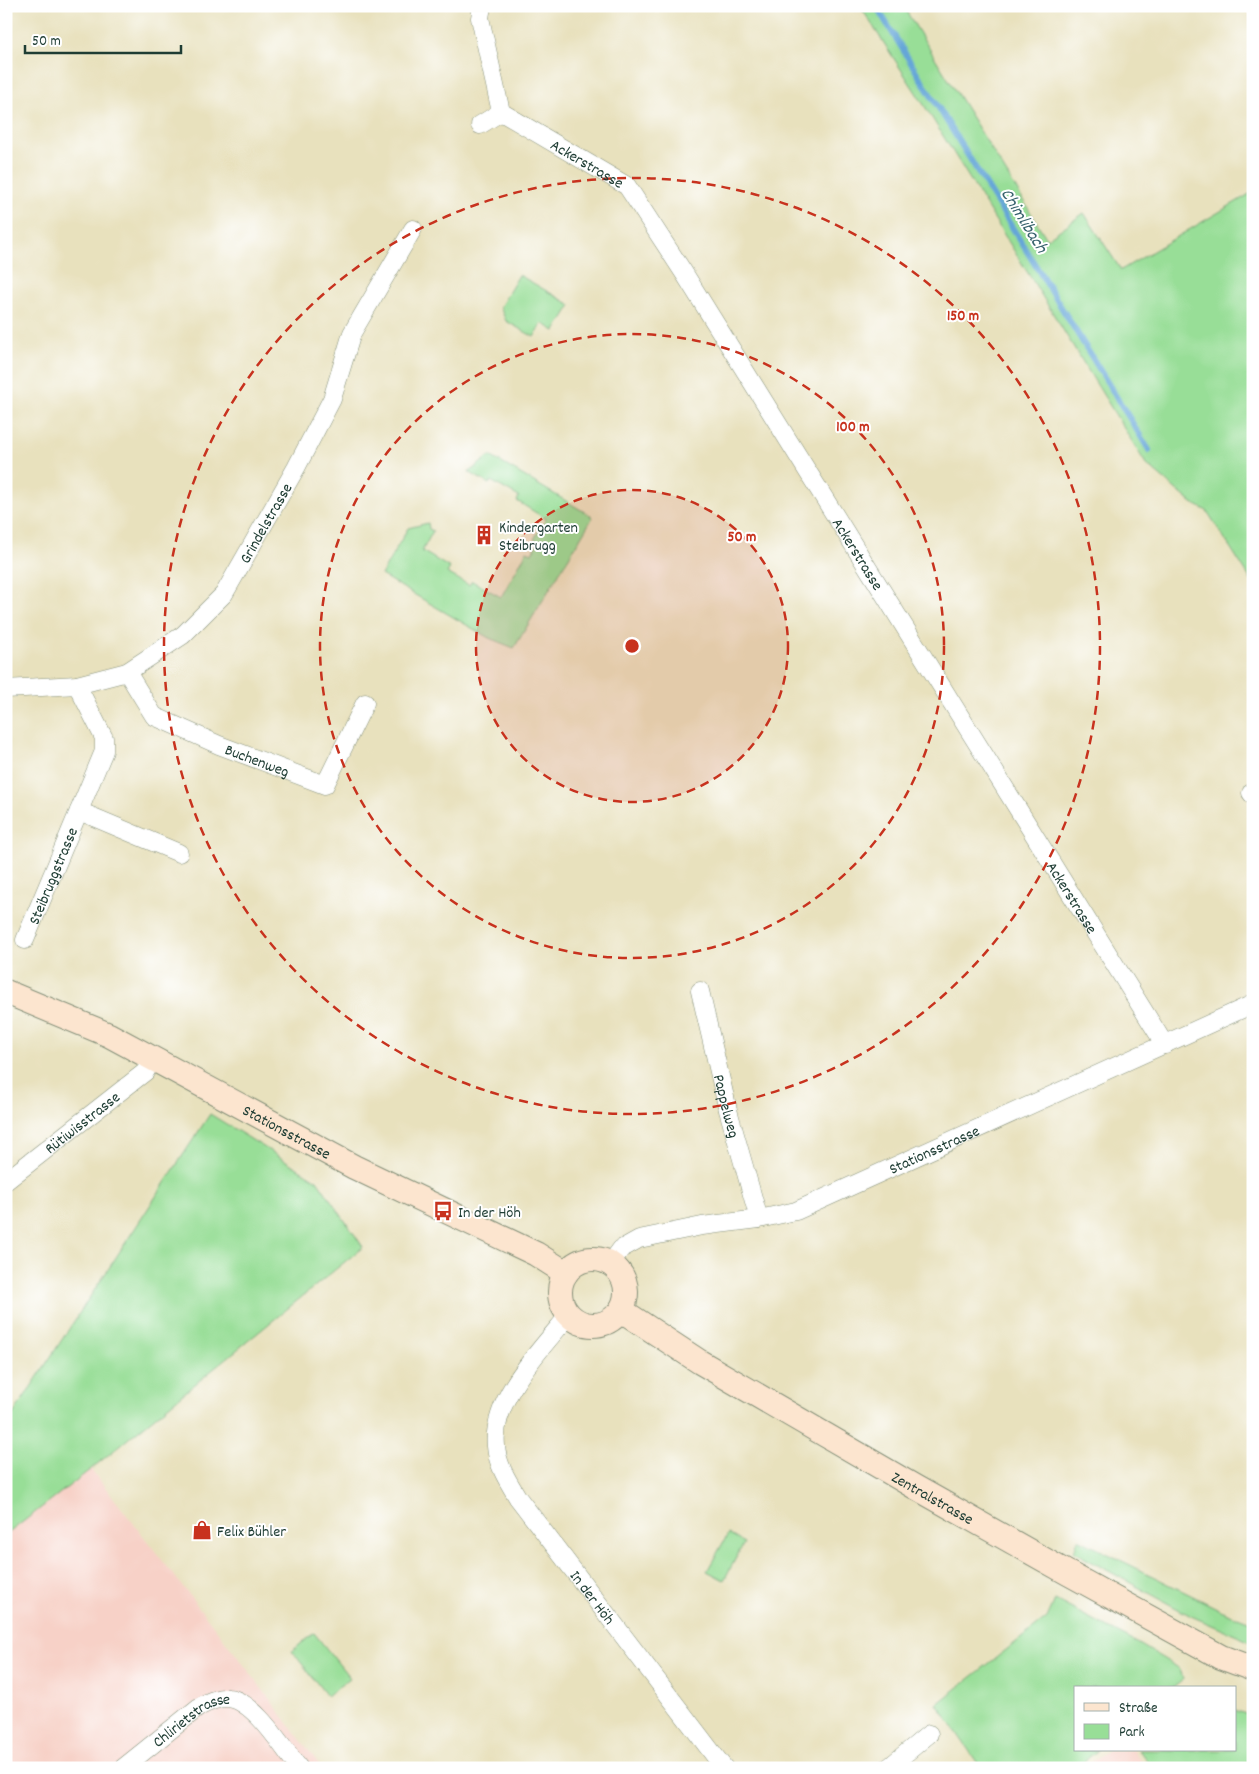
<svg xmlns="http://www.w3.org/2000/svg" width="1259" height="1774" font-family="Dekko,sans-serif">
	<rect width="100%" height="100%" fill="#fff"/>
	<filter id="ink" filterUnits="userSpaceOnUse"><feTurbulence type="fractalNoise" baseFrequency=".02" numOctaves="2"/><feDisplacementMap in="SourceGraphic" scale="10" xChannelSelector="R" yChannelSelector="G"/><feConvolveMatrix kernelMatrix="1 2 1 2 8 2 1 2 1" color-interpolation-filters="sRGB"/></filter>
	<filter id="wash" filterUnits="userSpaceOnUse"><feTurbulence type="fractalNoise" baseFrequency=".0096" numOctaves="4" result="noise"/><feDisplacementMap in="SourceGraphic" scale="20" xChannelSelector="R" yChannelSelector="G"/><feGaussianBlur stdDeviation="1.12" result="paint"/><feColorMatrix in="noise" values="0 0 0 0 0 0 0 0 0 0 0 0 0 0 0 0 0 1.4 0 .05"/><feComposite in="paint" operator="in"/></filter>
	<g filter="url(#wash)">
		<rect width="100%" height="100%" fill="#e8e1bd"/>
		<!-- built -->
		<path fill="#f7d1c7" d="M 91,1469 L 244,1665 L 322,1768 L 6,1768 L 6,1535 Z
			M 1108,1750 L 1134,1750 L 1146,1768 L 1084,1768 Z"/>
		<!-- green -->
		<path fill="#98de97" stroke="#5c8e66" d="M 860,6 L 903,6 L 1047,239 L 1084,213 L 1121,270 L 1253,192 L 1253,583 L 1207,511 L 1192,503 L 1146,464 L 924,105 Z
			M 519,275 L 571,305 L 555,331 L 542,323 L 534,337 L 506,321 L 500,307 Z
			M 490,456 L 593,517 L 514,648 L 489,638 L 381,575 L 408,528 L 428,523 L 429,529 L 433,531 L 422,551 L 450,568 L 447,573 L 469,585 L 472,581 L 501,597 L 527,551 L 532,553 L 538,542 L 534,539 L 546,519 L 517,501 L 519,497 L 491,481 L 489,484 L 469,472 Z
			M 210,1114 L 317,1180 L 363,1247 L 91,1469 L 6,1535 L 6,1425 Z
			M 728,1534 L 744,1543 L 724,1580 L 707,1571 Z
			M 1078,1539 L 1225,1612 L 1253,1623 L 1253,1643 L 1191,1616 L 1074,1552 Z
			M 1055,1600 L 1139,1644 L 1177,1667 L 1181,1671 L 1183,1680 L 1173,1688 L 1075,1688 L 1075,1750 L 1098,1750 L 1076,1768 L 981,1768 L 937,1704 L 1047,1618 Z
			M 314,1633 L 350,1678 L 327,1696 L 292,1651 Z
			M 1235,1710 L 1253,1717 L 1253,1759 L 1241,1768 L 1152,1768 L 1139,1750 L 1235,1750 Z"/>
		<g fill="none" stroke-linecap="round" stroke-linejoin="round">
			<!-- stream -->
			<path stroke="#65a6d8" stroke-width="6" d="M 876,6 L 1149,450"/>
		</g>
	</g>
	<g filter="url(#ink)">
		<g fill="none" stroke-linecap="round" stroke-linejoin="round">
			<defs>
				<g id="street">
					<path id="s1" d="M 482,6 L 480,18 L 501,112 L 627,186 L 684,273 L 1165,1045"/>
					<path d="M 480,125 L 501,112"/>
					<path id="s2" d="M 127,672 L 154,716 L 219,745 L 325,785 L 365,703"/>
					<path id="s3" d="M 6,689 L 77,685 L 127,672 L 183,635 L 224,594 L 296,468 L 332,399 L 352,333 L 413,229"/>
					<path d="M 1251,793 L 1253,795"/>
					<path d="M 79,811 L 179,853"/>
					<path id="s4" d="M 25,940 L 104,751 L 104,738 L 77,685"/>
					<path id="s5" d="M 700,991 L 728,1110 L 759,1219"/>
					<path id="s6" d="M 6,1181 L 145,1072 L 154,1057"/>
					<path id="s7" d="M 610,1264 L 621,1249 L 639,1239 L 702,1226 L 759,1219 L 796,1211 L 1253,1004"/>
					<path id="s8" d="M 569,1315 C 541,1349 491,1399 496,1446 C 497,1465 509,1483 518,1498 L 724,1768"/>
					<path id="s9" d="M 123,1768 L 199,1707 C 208,1702 218,1697 228,1698 C 254,1700 283,1748 299,1768"/>
					<path d="M 888,1768 L 929,1734"/>
				</g>
				<g id="secondary">
					<path id="s10" d="M 6,992 L 109,1035 L 354,1167 L 536,1254 L 566,1273"/>
					<circle cx="593" cy="1292" r="33"/>
					<path id="s11" d="M 621,1310 L 700,1362 L 915,1487 L 1066,1572 L 1221,1657 L 1253,1669"/>
				</g>
			</defs>
			<!-- street casing -->
			<use href="#street" stroke="#848f78" stroke-width="19"/>
			<!-- secondary casing -->
			<use href="#secondary" stroke="#848f78" stroke-width="26"/>
			<!-- street -->
			<use href="#street" stroke="#fff" stroke-width="18"/>
			<!-- secondary -->
			<use href="#secondary" stroke="#fce5cf" stroke-width="24"/>
		</g>
	</g>
	<!-- distance rings -->
	<circle cx="632" cy="646" r="156" fill="#c8321e" fill-opacity=".12"/>
	<g fill="none" stroke="#c8321e" stroke-width="2.5" stroke-dasharray="9 6">
		<circle cx="632" cy="646" r="156"/>
		<circle cx="632" cy="646" r="312"/>
		<circle cx="632" cy="646" r="468"/>
	</g>
	<!-- icons -->
	<defs>
		<symbol id="building-bare" viewBox="-9 -9 18 18"><path d="M-4-6H4V6H1V3H-1V6H-4ZM-2.5-4.3h1.7v1.8h-1.7ZM.8-4.3h1.7v1.8H.8ZM-2.5-1h1.7V.8h-1.7ZM.8-1h1.7V.8H.8Z" fill="#c8321e" stroke="#fff" stroke-width="2.5" paint-order="stroke"/></symbol>
		<symbol id="bus-bare" viewBox="-9 -9 18 18"><path d="M-5-6H5V4H4V6H2V4H-2V6H-4V4H-5ZM-3.5-4V0h7V-4ZM-3.5 1.2v1.5H-2V1.2ZM2 1.2v1.5H3.5V1.2Z" fill="#c8321e" stroke="#fff" stroke-width="2.5" paint-order="stroke"/></symbol>
		<symbol id="shop-bare" viewBox="-9 -9 18 18"><path d="M-5-2.5h2.3a2.7 3.5 0 0 1 5.4 0H5L5.5 6h-11ZM-1.5-2.5h3a1.5 2.3 0 0 0-3 0Z" fill="#c8321e" stroke="#fff" stroke-width="2.5" paint-order="stroke"/></symbol>
	</defs>
	<g fill-rule="evenodd">
		<use href="#building-bare" x="470" y="521" width="28" height="28"/>
		<use href="#bus-bare" x="429" y="1197" width="28" height="28"/>
		<use href="#shop-bare" x="188" y="1516" width="28" height="28"/>
	</g>
	<g text-anchor="middle" stroke-width="4" stroke-linejoin="round" paint-order="stroke">
		<!-- street labels -->
		<g font-size="16" fill="#1f3d34" stroke="#fff">
			<text dy="6" stroke="none"><textPath href="#s1" startOffset="209">Ackerstrasse</textPath></text>
			<text dy="6" stroke="none"><textPath href="#s3" startOffset="330">Grindelstrasse</textPath></text>
			<text dy="6" stroke="none"><textPath href="#s1" startOffset="689">Ackerstrasse</textPath></text>
			<text dy="6" stroke="none"><textPath href="#s2" startOffset="164">Buchenweg</textPath></text>
			<text dy="6" stroke="none"><textPath href="#s4" startOffset="70">Steibruggstrasse</textPath></text>
			<text dy="6" stroke="none"><textPath href="#s1" startOffset="1094">Ackerstrasse</textPath></text>
			<text dy="6" stroke="none"><textPath href="#s5" startOffset="118">Pappelweg</textPath></text>
			<text dy="6" stroke="none"><textPath href="#s6" startOffset="96">Rütiwisstrasse</textPath></text>
			<text dy="6" stroke="none"><textPath href="#s10" startOffset="314">Stationsstrasse</textPath></text>
			<text dy="6" stroke="none"><textPath href="#s7" startOffset="350">Stationsstrasse</textPath></text>
			<text dy="6" stroke="none"><textPath href="#s11" startOffset="364">Zentralstrasse</textPath></text>
			<text dy="6" stroke="none"><textPath href="#s8" startOffset="335">In der Höh</textPath></text>
			<text dy="6" stroke="none"><textPath href="#s9" startOffset="85">Chlirietstrasse</textPath></text>
		</g>
		<!-- poi labels -->
		<g font-size="16" fill="#1f3d34" stroke="#fff" text-anchor="start">
			<text x="499" y="532">Kindergarten<tspan x="499" dy="18">Steibrugg</tspan></text>
			<text x="458" y="1217">In der Höh</text>
			<text x="217" y="1536">Felix Bühler</text>
		</g>
		<!-- water labels -->
		<g font-size="18" font-style="italic" fill="#38626d" stroke="#fff">
			<text transform="translate(1025 220) rotate(58)" y="6">Chimlibach</text>
		</g>
	</g>
	<circle cx="632" cy="646" r="8" fill="#c8321e" stroke="#fff" stroke-width="2.5"/>
	<g font-size="15" text-anchor="middle" font-weight="bold" fill="#c8321e" stroke="#fff" stroke-width="4" stroke-linejoin="round" paint-order="stroke">
		<text x="963" y="320">150 m</text>
		<text x="853" y="431">100 m</text>
		<text x="742" y="541">50 m</text>
	</g>
	<!-- margin -->
	<rect width="1259" height="1774" fill="none" stroke="#fff" stroke-width="25"/>
	<!-- legend -->
	<rect x="1074" y="1686" width="162" height="65" fill="#ffffff" stroke="#a5b1ae"/>
	<rect x="1084" y="1703" width="25" height="8" fill="#fce5cf" stroke="#a5b1ae"/>
	<text x="1119" y="1712" font-size="15" fill="#1f3d34">Straße</text>
	<rect x="1084" y="1724" width="25" height="15" fill="#98de97" stroke="#a5b1ae"/>
	<text x="1119" y="1736" font-size="15" fill="#1f3d34">Park</text>
	<!-- scale -->
	<path d="M25 45v8h156v-8" fill="none" stroke="#1f3d34" stroke-width="2.5"/>
	<text x="32" y="45" font-size="15" fill="#1f3d34" stroke="#ffffff" stroke-width="4" paint-order="stroke">50 m</text>
</svg>
